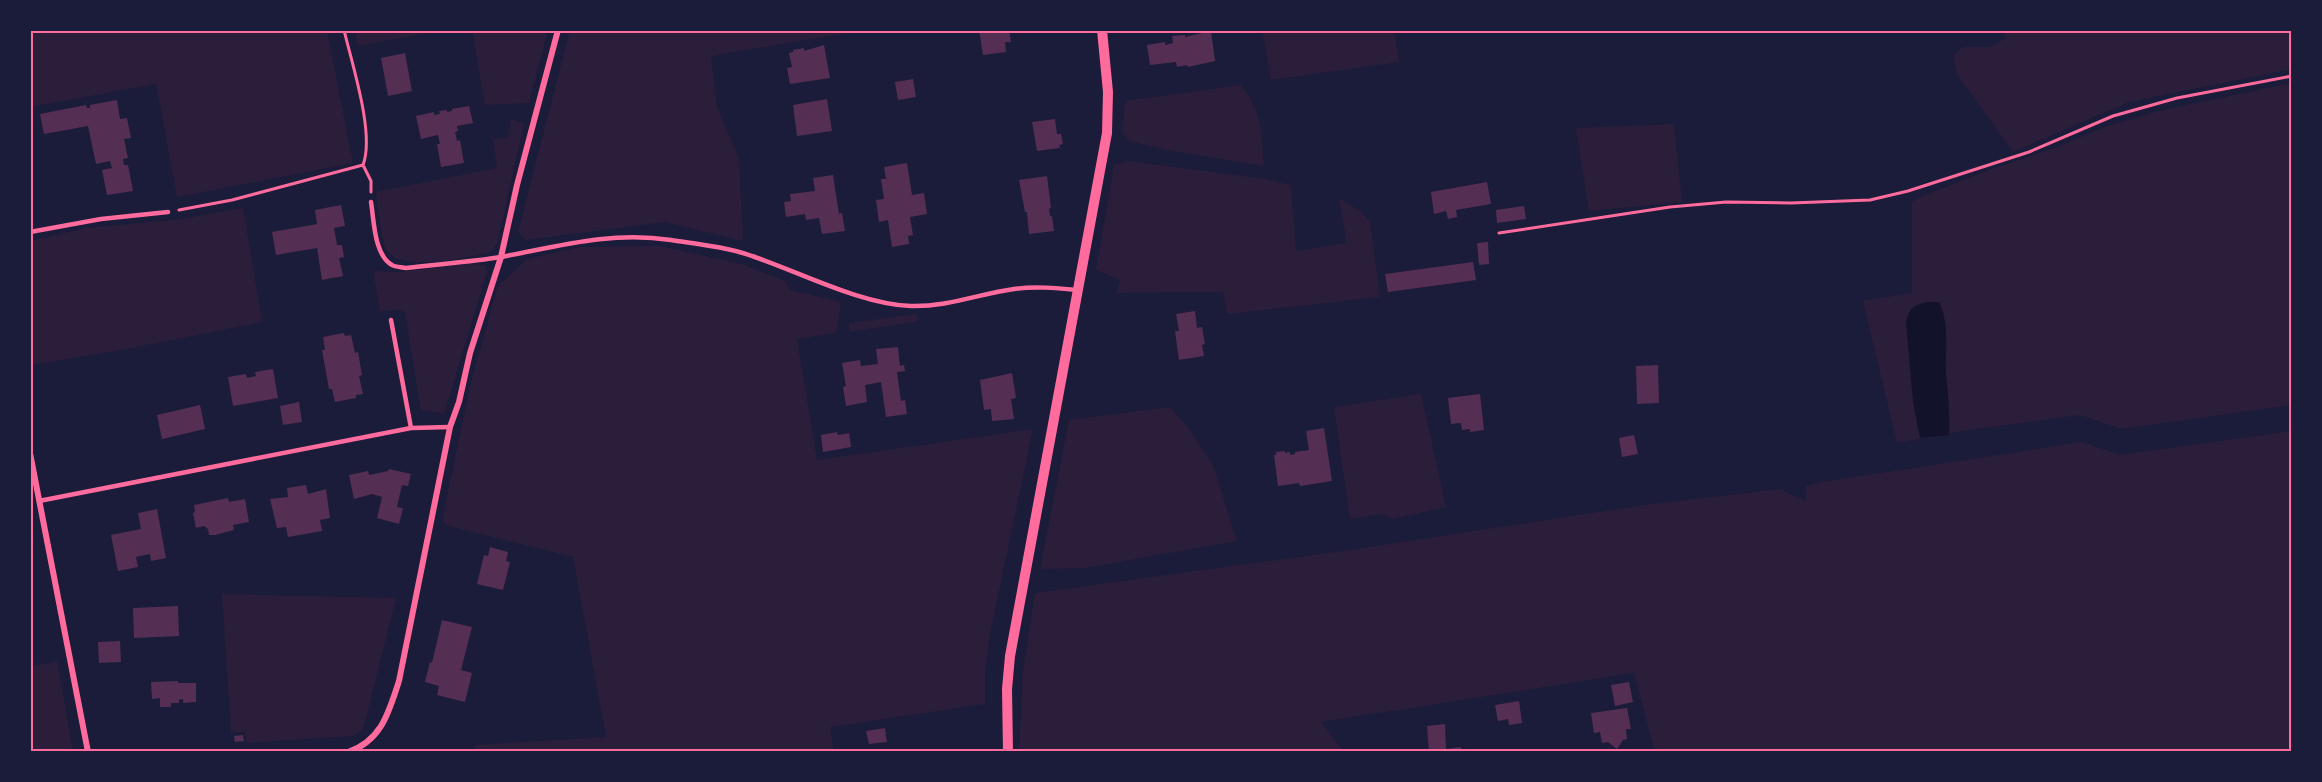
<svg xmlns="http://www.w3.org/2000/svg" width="2322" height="782" font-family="'Fira Sans Condensed',sans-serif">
	<rect width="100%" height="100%" fill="#1b1b3a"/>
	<!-- green -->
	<path fill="#2a1e3b" d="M 30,30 L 327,30 L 353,163 L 177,197 L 156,84 L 30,107 Z
		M 355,30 L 444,30 L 358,46 Z
		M 472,30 L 548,30 L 529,103 L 485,105 Z
		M 570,30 L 865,30 L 711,56 L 717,107 L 739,158 L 743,241 L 665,222 L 526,240 L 518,232 Z
		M 1262,30 L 1394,30 L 1399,62 L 1271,80 Z
		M 2001,30 L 2292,30 L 2292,69 L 2129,102 L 2013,152 L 1957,74 L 1953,55 L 1963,47 L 1991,47 L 2006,38 Z
		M 2292,83 L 2292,405 L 2121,429 L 2080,415 L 1962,431 L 1897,443 L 1863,301 L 1912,293 L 1912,202 L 1920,197 L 1989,170 L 2055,148 L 2107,126 L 2159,111 Z
		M 1241,85 C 1263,113 1261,131 1264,166 L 1167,150 L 1129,141 L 1122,133 L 1125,101 Z
		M 511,119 L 524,123 L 497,244 L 489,253 C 465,257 403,273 387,251 C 382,243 378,204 376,192 L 497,168 L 493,139 L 508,137 Z
		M 1674,124 L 1682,202 L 1589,211 L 1576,128 Z
		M 1129,161 L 1265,179 L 1291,185 L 1296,251 L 1347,243 L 1339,198 L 1360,211 L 1370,221 L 1380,297 L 1227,314 L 1223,292 L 1117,293 L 1120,280 L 1096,270 L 1114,165 Z
		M 243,208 L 262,322 L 116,351 L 30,365 L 30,241 L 86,228 L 182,219 Z
		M 659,246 L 742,264 L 785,281 L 790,290 L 841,302 L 836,333 L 797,339 L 817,460 L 1033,429 L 990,634 L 985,672 L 985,704 L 830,727 L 834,752 L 474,752 L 475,745 L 606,737 L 573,557 L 448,526 L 442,521 L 471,382 L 498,286 L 527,259 L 580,247 Z
		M 468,264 L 485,265 L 487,272 L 444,414 L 421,410 L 405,313 L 400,310 L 380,311 L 373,271 L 399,272 Z
		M 917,314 L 918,321 L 849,332 L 849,323 Z
		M 1421,394 L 1446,507 L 1392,519 L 1383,514 L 1350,519 L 1334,407 Z
		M 1170,407 L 1189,429 L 1213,465 L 1237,541 L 1084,568 L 1040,569 L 1069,420 Z
		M 2292,431 L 2292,752 L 1655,752 L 1634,673 L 1321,722 L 1344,752 L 1019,752 L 1023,671 L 1035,593 L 1357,549 L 1644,505 L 1780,489 L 1806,501 L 1806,486 L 1822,482 L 2082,442 L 2120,455 Z
		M 222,594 L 396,598 L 363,730 L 353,736 L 246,743 L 245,732 L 231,733 Z
		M 57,661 L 72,745 L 72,752 L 30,752 L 30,667 Z"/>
	<!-- water -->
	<path fill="#12122b" d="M 1927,302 L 1939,302 C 1950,323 1945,350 1946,373 C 1948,393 1950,413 1949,435 L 1920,438 L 1913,402 L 1906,322 C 1909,308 1914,305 1927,302 Z"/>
	<!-- building -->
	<path fill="#542f53" d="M 979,30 L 1009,30 L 1011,42 L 1005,42 L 1006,52 L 983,55 Z
		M 1211,31 L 1215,61 L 1188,67 L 1187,65 L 1177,67 L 1176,62 L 1150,65 L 1147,45 L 1165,42 L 1165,45 L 1173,43 L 1172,36 L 1185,35 L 1185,37 Z
		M 824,45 L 830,78 L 790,84 L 787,68 L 792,67 L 789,53 L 793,52 L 793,50 L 804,48 L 804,51 Z
		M 405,53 L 412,91 L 388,96 L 381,58 Z
		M 913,79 L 916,97 L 898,100 L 895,82 Z
		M 827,99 L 832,131 L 797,136 L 793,105 Z
		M 117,100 L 120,119 L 127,118 L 131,138 L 124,139 L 128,158 L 123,159 L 124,165 L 128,165 L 133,191 L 107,195 L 102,170 L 112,168 L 110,161 L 96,164 L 88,126 L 44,134 L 40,114 L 86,105 L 87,108 L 90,108 L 90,105 Z
		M 469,106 L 473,123 L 457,126 L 458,131 L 455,132 L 457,141 L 460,140 L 464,163 L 441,167 L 437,144 L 440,144 L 438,135 L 421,139 L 416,116 L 434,112 L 434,115 L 440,114 L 439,111 L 447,110 L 447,112 L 452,111 L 452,109 Z
		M 1055,119 L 1057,134 L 1061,134 L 1063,144 L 1059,145 L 1060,148 L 1037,151 L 1032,122 Z
		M 907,163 L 912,195 L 924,193 L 927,214 L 910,217 L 913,235 L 908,236 L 909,244 L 892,247 L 888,220 L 879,222 L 876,200 L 884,199 L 881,179 L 886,179 L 884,167 Z
		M 833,175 L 839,214 L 842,213 L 845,231 L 822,234 L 819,218 L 806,220 L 805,214 L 786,217 L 784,202 L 791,201 L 790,194 L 815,191 L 813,178 Z
		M 1047,176 L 1051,208 L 1049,209 L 1050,216 L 1052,216 L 1054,231 L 1029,234 L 1027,212 L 1025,212 L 1019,180 Z
		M 1487,182 L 1491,204 L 1456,210 L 1457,217 L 1448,219 L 1446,211 L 1434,214 L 1431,192 Z
		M 341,205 L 345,226 L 334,228 L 337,245 L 342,245 L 344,257 L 339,258 L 343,276 L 322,280 L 317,248 L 276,255 L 272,232 L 317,224 L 315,210 Z
		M 1524,206 L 1526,219 L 1497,223 L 1496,210 Z
		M 1488,242 L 1489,264 L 1479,265 L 1477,243 Z
		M 1473,262 L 1476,280 L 1388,292 L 1385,274 Z
		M 1195,311 L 1197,328 L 1202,327 L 1205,344 L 1202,345 L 1204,356 L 1179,360 L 1175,331 L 1179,331 L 1176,314 Z
		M 344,333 L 345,336 L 351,335 L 355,353 L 358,352 L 362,375 L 359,376 L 363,394 L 356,395 L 356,398 L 335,402 L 332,389 L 329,389 L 322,350 L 325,350 L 323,337 Z
		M 898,347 L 900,366 L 904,365 L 905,371 L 897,372 L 901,401 L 905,400 L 907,414 L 886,417 L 881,382 L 865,385 L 867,402 L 846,406 L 843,387 L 846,386 L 842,363 L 860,360 L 861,366 L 878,364 L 876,349 Z
		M 1658,365 L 1659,403 L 1637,404 L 1636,366 Z
		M 273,369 L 278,398 L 233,406 L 228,377 L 246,374 L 247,378 L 256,376 L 255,372 Z
		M 1012,373 L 1016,398 L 1011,399 L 1014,419 L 992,421 L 991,409 L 984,410 L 980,380 Z
		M 1480,394 L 1484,430 L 1470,432 L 1470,429 L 1462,430 L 1461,423 L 1451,424 L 1448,398 Z
		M 299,402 L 302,422 L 283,425 L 280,406 Z
		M 200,405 L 205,429 L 162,439 L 157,415 Z
		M 1324,428 L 1332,481 L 1300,486 L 1299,483 L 1278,486 L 1274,455 L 1276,455 L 1276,452 L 1285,451 L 1285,453 L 1290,452 L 1290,455 L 1295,454 L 1295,452 L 1309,450 L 1306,431 Z
		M 837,432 L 838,435 L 849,433 L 851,447 L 823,452 L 821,435 Z
		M 1634,435 L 1638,454 L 1622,457 L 1619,438 Z
		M 389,469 L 411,474 L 408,486 L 402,485 L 397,507 L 403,508 L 399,524 L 377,518 L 382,497 L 372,494 L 354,499 L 349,475 L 368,471 L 369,475 L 388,471 Z
		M 306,485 L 308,494 L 326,489 L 330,518 L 320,520 L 322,531 L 288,537 L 286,527 L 277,528 L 270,499 L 288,497 L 287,488 Z
		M 228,498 L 229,502 L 245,499 L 249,522 L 233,525 L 234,530 L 215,535 L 209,535 L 208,529 L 204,526 L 196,528 L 193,513 L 195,512 L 194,505 Z
		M 157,509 L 166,558 L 151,561 L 150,554 L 136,557 L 138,567 L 118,571 L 111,535 L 141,529 L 138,513 Z
		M 490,547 L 508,552 L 506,561 L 510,562 L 503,590 L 477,584 L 484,555 L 488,556 Z
		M 178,606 L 179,636 L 134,638 L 133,608 Z
		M 442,620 L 472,627 L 461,670 L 472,673 L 465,702 L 437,695 L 439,686 L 425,682 L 430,662 L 432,663 Z
		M 120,641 L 121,662 L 99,663 L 98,642 Z
		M 178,681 L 178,683 L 196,683 L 196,702 L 183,703 L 183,699 L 179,700 L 179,703 L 171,703 L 171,707 L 160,707 L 160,698 L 152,699 L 151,682 Z
		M 1629,682 L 1633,702 L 1615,706 L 1611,685 Z
		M 1519,701 L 1522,723 L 1509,725 L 1508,719 L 1498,721 L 1495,705 Z
		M 1627,708 L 1631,729 L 1626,729 L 1627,739 L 1623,740 L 1617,749 L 1608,742 L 1602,743 L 1600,732 L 1594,733 L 1591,713 Z
		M 1445,724 L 1446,749 L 1461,747 L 1461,752 L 1429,751 L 1427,726 Z
		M 885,728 L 887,742 L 869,744 L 866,731 Z
		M 243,735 L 244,741 L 235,742 L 234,736 Z"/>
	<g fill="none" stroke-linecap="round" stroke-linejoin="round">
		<!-- path -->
		<path stroke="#ff6b9d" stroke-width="3" d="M 363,165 L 371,181 L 371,192
			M 179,210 L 232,200 L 363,165 C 375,134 352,64 344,30
			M 1499,233 L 1670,207 L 1726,202 L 1791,203 L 1870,200 L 1908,191 L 2029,152 L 2113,116 L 2177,98 L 2292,76"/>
		<!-- service -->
		<path stroke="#ff6b9d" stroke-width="4.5" d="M 371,202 C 374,220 374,255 392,265 C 395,267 402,267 406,268 C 438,264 470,262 501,257 C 559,246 611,231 671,240 C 697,244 727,247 752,256 C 800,272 860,304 911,306 C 947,307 979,294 1014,289 C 1035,286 1056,288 1077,290
			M 30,232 L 101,219 L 168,212
			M 391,320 L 411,428
			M 39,501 L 411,428 L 450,427"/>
		<!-- minor -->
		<path stroke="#ff6b9d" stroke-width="6" d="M 30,453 L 88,752
			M 348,752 C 382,741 389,711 399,681 L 450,427 L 459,402 L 470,353 L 501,257 L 517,185 L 558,30"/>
		<!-- tertiary -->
		<path stroke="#ff6b9d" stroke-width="10" d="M 1008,752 L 1007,689 L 1010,656 L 1107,133 L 1108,92 L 1102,30"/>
	</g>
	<!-- border -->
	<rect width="2322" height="782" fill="none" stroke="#1b1b3a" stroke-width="63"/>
	<rect x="32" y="32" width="2258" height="718" fill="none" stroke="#ff6b9d" stroke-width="2"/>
</svg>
